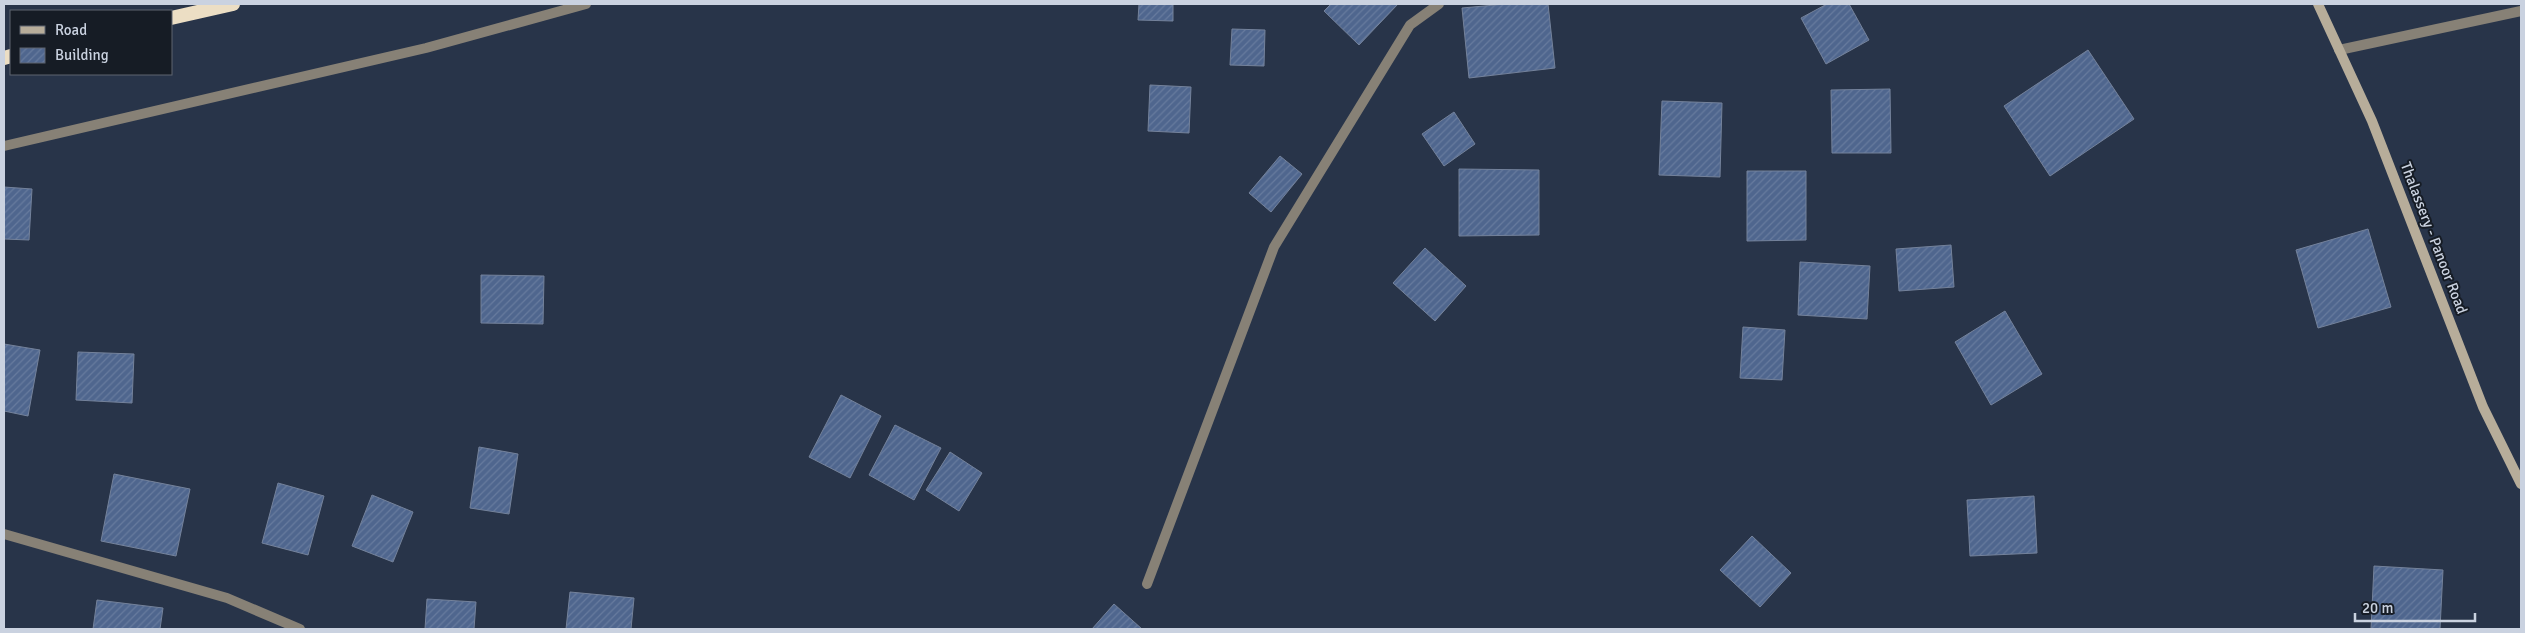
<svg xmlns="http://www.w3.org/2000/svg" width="2525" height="633" font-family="Signika,sans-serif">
	<defs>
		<pattern id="building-hatch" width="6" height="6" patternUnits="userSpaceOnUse" patternTransform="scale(1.25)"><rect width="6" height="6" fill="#4f668e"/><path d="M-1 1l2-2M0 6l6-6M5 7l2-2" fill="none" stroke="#677b9e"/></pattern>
	</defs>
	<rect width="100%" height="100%" fill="#283449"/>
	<!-- building -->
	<path fill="url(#building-hatch)" stroke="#74829b" d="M 1139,4 L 1173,4 L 1173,21 L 1138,20 Z
		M 1331,4 L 1398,4 L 1359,45 L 1324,11 Z
		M 1506,4 L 1548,4 L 1555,68 L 1469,78 L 1462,8 Z
		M 1827,4 L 1849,4 L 1869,40 L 1826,64 L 1801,18 Z
		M 1232,29 L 1265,30 L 1264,66 L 1230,65 Z
		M 2088,50 L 2134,119 L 2050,176 L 2004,106 Z
		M 1150,85 L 1191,87 L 1189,133 L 1148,131 Z
		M 1890,89 L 1891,153 L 1832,153 L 1831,90 Z
		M 1662,101 L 1722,103 L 1720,177 L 1659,175 Z
		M 1454,112 L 1475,144 L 1444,166 L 1422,134 Z
		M 1280,156 L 1302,174 L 1271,212 L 1249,193 Z
		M 1459,169 L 1539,170 L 1539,235 L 1459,236 Z
		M 1747,171 L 1806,171 L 1806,240 L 1747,241 Z
		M 4,187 L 32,189 L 29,240 L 4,239 Z
		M 2368,229 L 2391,307 L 2318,328 L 2296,250 Z
		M 1951,245 L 1954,287 L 1899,291 L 1896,249 Z
		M 1425,248 L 1466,286 L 1435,321 L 1393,283 Z
		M 1800,262 L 1870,266 L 1867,319 L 1798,315 Z
		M 481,275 L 544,276 L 543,324 L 481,323 Z
		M 2005,311 L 2042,374 L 1991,405 L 1955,342 Z
		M 1743,327 L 1785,330 L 1782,380 L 1740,378 Z
		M 4,344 L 40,350 L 28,416 L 4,411 Z
		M 78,352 L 134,354 L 132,403 L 76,400 Z
		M 841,395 L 881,416 L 850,478 L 809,457 Z
		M 895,425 L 941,448 L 914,500 L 869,475 Z
		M 479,447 L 518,454 L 509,514 L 470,508 Z
		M 950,452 L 982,473 L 959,511 L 926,490 Z
		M 114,474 L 190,489 L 176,556 L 101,541 Z
		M 278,483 L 324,496 L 308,555 L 262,543 Z
		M 372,495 L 413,512 L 393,562 L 352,546 Z
		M 2034,496 L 2037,553 L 1970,556 L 1967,500 Z
		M 1752,536 L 1791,573 L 1760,607 L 1720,570 Z
		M 2374,566 L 2443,570 L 2440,629 L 2371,629 Z
		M 570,592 L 634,598 L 631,629 L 566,629 Z
		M 427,599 L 476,602 L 474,629 L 425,629 Z
		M 97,600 L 163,608 L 160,629 L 93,629 Z
		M 1114,604 L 1142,629 L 1092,629 Z"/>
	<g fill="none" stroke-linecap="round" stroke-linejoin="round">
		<!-- minor -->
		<path stroke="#878176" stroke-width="10" d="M 2339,50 L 2521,11
			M 4,534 L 227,598 L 300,629
			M 1147,584 L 1274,247 L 1410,25 L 1439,4"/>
		<!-- tertiary -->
		<path stroke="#878176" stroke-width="10" d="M 4,146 L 426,48 L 586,4"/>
		<!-- secondary -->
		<path stroke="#b7ad9a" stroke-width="10" d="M 2318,4 L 2372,121 L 2483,407 L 2521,484"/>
		<!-- trunk -->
		<path stroke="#ecdec4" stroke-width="14" d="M 171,18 L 233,4
			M 4,58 L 11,56"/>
	</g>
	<g text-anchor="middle" stroke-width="4" stroke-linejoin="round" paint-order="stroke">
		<!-- street labels -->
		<g font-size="15" fill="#cad2e0" stroke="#161c25">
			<text transform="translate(2434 238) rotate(69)" y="5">Thalassery - Panoor Road</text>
		</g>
	</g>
	<!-- border -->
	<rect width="2525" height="633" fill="none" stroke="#cad2e0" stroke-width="10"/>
	<!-- legend -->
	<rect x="10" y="10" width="162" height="65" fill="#161c25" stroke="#5e6570"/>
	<rect x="20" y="26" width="25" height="8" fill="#b7ad9a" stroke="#5e6570"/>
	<text x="55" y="35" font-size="15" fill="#cad2e0">Road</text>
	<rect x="20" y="48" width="25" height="15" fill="url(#building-hatch)" stroke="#5e6570"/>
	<text x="55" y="60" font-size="15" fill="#cad2e0">Building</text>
	<!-- scale -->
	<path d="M2355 613v8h120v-8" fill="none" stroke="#cad2e0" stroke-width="2.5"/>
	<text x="2362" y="613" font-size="15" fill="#cad2e0" stroke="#161c25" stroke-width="4" paint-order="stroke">20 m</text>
</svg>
